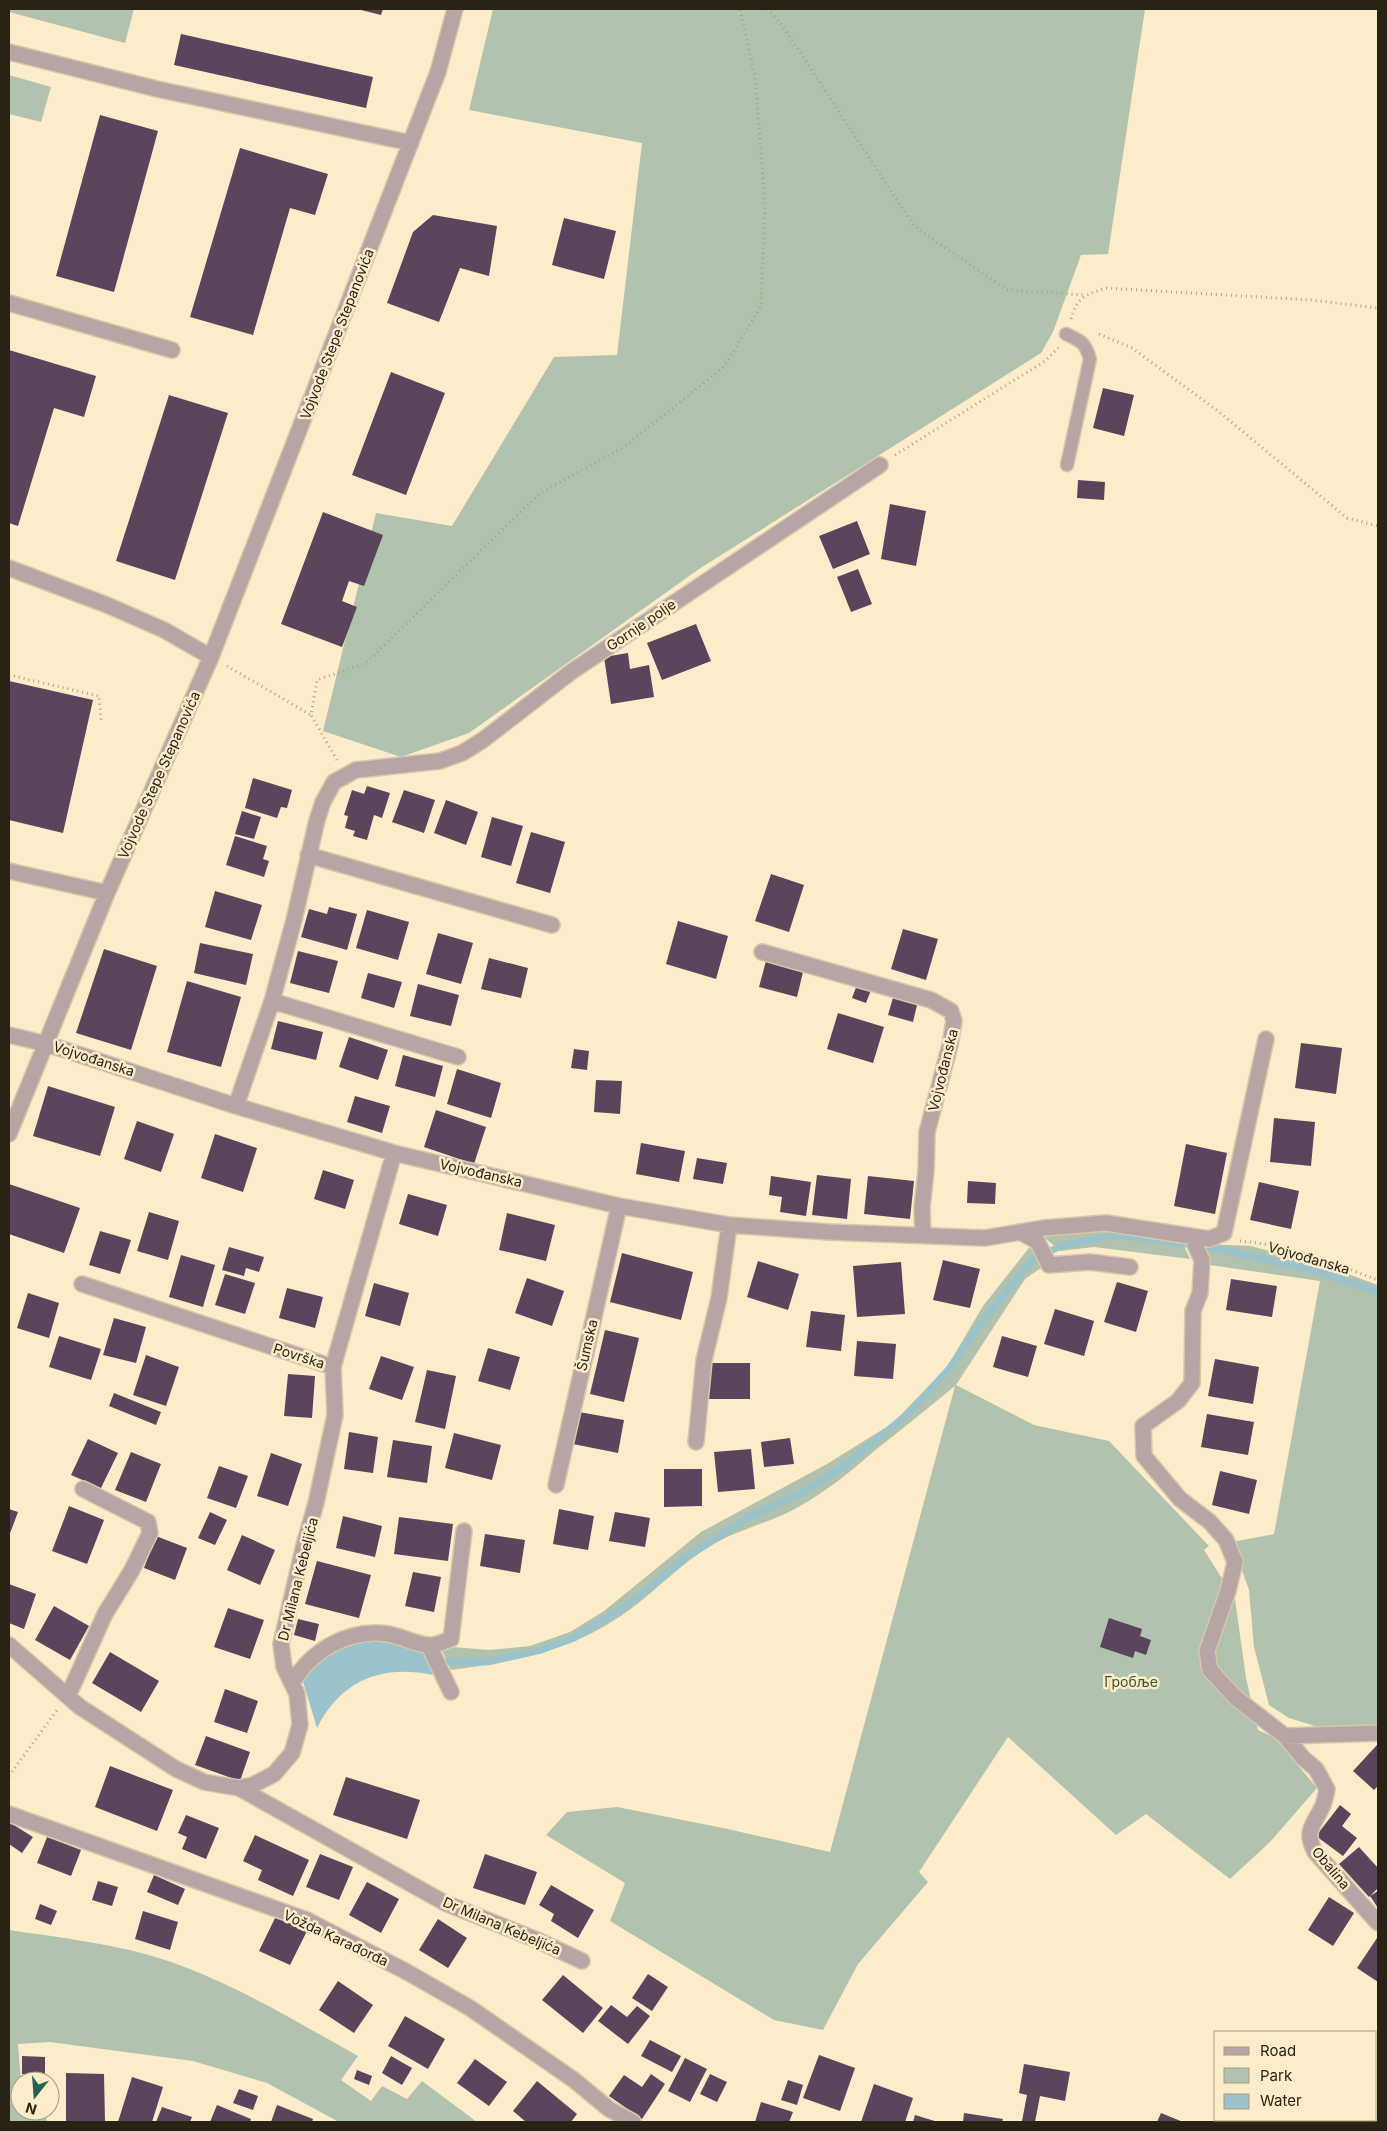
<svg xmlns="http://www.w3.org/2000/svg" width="1387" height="2131" font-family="Inter,sans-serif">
	<rect width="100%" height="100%" fill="#fdecc9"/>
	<!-- green -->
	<path fill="#b1c2ae" d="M 9,9 L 134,9 L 125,43 L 9,12 Z
		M 493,9 L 1145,9 L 1108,254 L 1081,255 L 1053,332 L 1041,353 L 699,569 L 469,733 L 401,757 L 323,731 L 376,513 L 452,526 L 554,357 L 617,355 L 642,143 L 469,110 Z
		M 9,75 L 51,87 L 41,122 L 9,114 Z
		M 1107,1229 L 1180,1238 L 1190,1259 L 1094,1247 L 1060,1251 L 1044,1237 L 1083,1230 Z
		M 1032,1244 L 1041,1268 L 1025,1279 L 956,1385 L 1034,1425 L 1109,1441 L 1209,1546 L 1204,1550 L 1235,1599 L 1246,1678 L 1258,1730 L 1275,1738 L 1317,1788 L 1270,1842 L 1230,1879 L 1146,1814 L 1116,1835 L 1008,1737 L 919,1872 L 928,1882 L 858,1964 L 823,2030 L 774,2020 L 610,1921 L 625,1883 L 546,1835 L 567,1812 L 617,1807 L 723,1828 L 830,1852 L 955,1386 C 928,1408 901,1430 873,1452 C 850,1472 827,1491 800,1506 C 773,1522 741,1528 714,1544 C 682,1562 657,1590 628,1611 C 574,1650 516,1662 451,1670 L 440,1646 L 489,1650 L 530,1646 L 570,1632 L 604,1611 L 701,1532 L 827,1464 L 893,1423 L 947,1367 L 983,1306 Z
		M 1205,1244 L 1250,1246 L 1317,1263 L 1378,1285 L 1378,1725 L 1318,1727 L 1289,1718 L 1269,1705 L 1254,1647 L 1249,1590 L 1232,1542 L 1274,1534 L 1320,1281 L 1210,1265 Z
		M 9,1930 C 62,1938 118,1944 168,1961 C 235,1984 297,2022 358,2056 L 341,2080 L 371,2101 L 382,2086 L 407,2099 L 422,2081 L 477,2122 L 339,2122 L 267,2083 L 193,2061 L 50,2042 L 18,2044 L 21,2081 L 20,2111 L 45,2111 L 47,2122 L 9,2122 Z"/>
	<!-- water -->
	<path fill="#9ac3cc" d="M 371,1641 L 398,1642 L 423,1651 L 433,1675 C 382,1664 341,1680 317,1728 L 301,1675 C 324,1655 339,1645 371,1641 Z"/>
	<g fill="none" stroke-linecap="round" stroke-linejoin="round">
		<!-- stream -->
		<path stroke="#9ac3cc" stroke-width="7" d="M 436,1662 L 488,1662 L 541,1650 L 574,1638 L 632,1602 L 688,1556 L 749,1517 L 807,1490 L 846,1465 L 909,1413 L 949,1369 L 982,1322 L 1032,1261 L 1060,1246 L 1116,1235 L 1166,1241 L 1223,1250 L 1314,1270 L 1378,1292"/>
	</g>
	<!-- building -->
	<path fill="#5b455d" d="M 357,9 L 383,9 L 381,15 Z
		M 181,34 L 373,77 L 366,108 L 174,65 Z
		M 100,115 L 158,131 L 114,292 L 56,276 Z
		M 240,148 L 328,174 L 315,215 L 290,208 L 253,335 L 190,317 Z
		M 433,215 L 497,226 L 489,276 L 460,268 L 439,322 L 387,303 L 413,232 Z
		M 564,218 L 616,231 L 604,279 L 552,265 Z
		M 9,350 L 96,376 L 84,417 L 54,408 L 18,526 L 9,523 Z
		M 391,372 L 445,393 L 406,495 L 352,475 Z
		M 1103,388 L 1134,395 L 1124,436 L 1093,428 Z
		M 169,395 L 228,413 L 175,580 L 116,561 Z
		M 1078,480 L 1105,482 L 1104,500 L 1077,498 Z
		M 890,504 L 926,511 L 916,566 L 881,559 Z
		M 323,512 L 383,535 L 364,586 L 349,581 L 342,601 L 357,607 L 342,647 L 281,624 Z
		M 857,521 L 870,554 L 833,569 L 819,536 Z
		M 858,569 L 872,604 L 851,612 L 837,577 Z
		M 696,624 L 711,661 L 662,680 L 647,643 Z
		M 628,653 L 630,669 L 649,665 L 654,697 L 611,704 L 604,657 Z
		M 9,681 L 93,700 L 63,833 L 9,820 Z
		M 253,778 L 292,790 L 287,808 L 281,807 L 277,818 L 245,808 Z
		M 367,786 L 390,793 L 382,818 L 374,815 L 367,840 L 353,836 L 355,831 L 345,828 L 348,816 L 344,815 L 352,790 L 364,794 Z
		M 404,790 L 435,800 L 424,833 L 392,822 Z
		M 446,800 L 478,812 L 466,845 L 434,833 Z
		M 242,811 L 261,817 L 254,839 L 235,834 Z
		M 492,817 L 523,826 L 511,866 L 481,857 Z
		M 531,832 L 565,842 L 550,893 L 516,883 Z
		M 235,836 L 267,846 L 263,859 L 269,861 L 264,877 L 226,865 Z
		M 771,874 L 804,885 L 789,932 L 755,921 Z
		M 215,891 L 262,905 L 251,940 L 205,927 Z
		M 329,907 L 357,914 L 347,950 L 301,937 L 309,909 L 327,914 Z
		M 367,910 L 409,922 L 398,960 L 356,948 Z
		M 678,921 L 728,936 L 716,979 L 666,964 Z
		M 903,929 L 938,939 L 926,980 L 891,969 Z
		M 438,933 L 473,943 L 461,984 L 426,974 Z
		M 200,943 L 253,954 L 246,985 L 194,973 Z
		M 104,949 L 157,966 L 131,1050 L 76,1033 Z
		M 298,951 L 338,961 L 329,993 L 290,983 Z
		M 489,958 L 528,968 L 521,998 L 481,989 Z
		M 766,961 L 803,972 L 797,997 L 759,987 Z
		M 368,973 L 402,982 L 394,1008 L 361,998 Z
		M 187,981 L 241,997 L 221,1067 L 167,1052 Z
		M 418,984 L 459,995 L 451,1026 L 410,1016 Z
		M 857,985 L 871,990 L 866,1003 L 852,998 Z
		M 894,994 L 918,1001 L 913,1022 L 888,1015 Z
		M 838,1013 L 884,1027 L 873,1063 L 827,1049 Z
		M 278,1021 L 323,1032 L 316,1060 L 271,1049 Z
		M 349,1037 L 388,1050 L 378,1080 L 339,1067 Z
		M 1301,1043 L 1342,1048 L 1336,1094 L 1295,1088 Z
		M 574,1049 L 589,1051 L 587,1070 L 571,1068 Z
		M 403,1055 L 443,1066 L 435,1097 L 395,1086 Z
		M 457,1069 L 501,1083 L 491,1118 L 447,1104 Z
		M 596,1080 L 622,1081 L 620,1114 L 594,1112 Z
		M 48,1086 L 115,1107 L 100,1156 L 33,1136 Z
		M 355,1096 L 390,1106 L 382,1133 L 347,1122 Z
		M 436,1110 L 486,1127 L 474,1164 L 424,1147 Z
		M 1274,1118 L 1315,1122 L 1311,1166 L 1270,1162 Z
		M 137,1121 L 174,1134 L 161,1172 L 124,1159 Z
		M 215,1134 L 257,1148 L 243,1192 L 201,1178 Z
		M 641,1143 L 685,1151 L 679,1182 L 636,1174 Z
		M 1186,1144 L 1227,1153 L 1215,1214 L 1174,1206 Z
		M 697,1158 L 727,1163 L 723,1184 L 693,1179 Z
		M 323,1170 L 354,1180 L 345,1209 L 314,1199 Z
		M 817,1175 L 851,1179 L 847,1219 L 812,1215 Z
		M 771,1176 L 811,1182 L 806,1216 L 780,1212 L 782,1197 L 769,1195 Z
		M 868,1176 L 914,1181 L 910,1219 L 864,1214 Z
		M 968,1181 L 996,1183 L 995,1204 L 967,1203 Z
		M 1259,1182 L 1299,1191 L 1291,1229 L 1250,1220 Z
		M 9,1184 L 80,1208 L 64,1253 L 9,1234 Z
		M 408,1194 L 447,1205 L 438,1236 L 399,1224 Z
		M 149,1212 L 179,1221 L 168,1260 L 137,1251 Z
		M 507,1213 L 555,1225 L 546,1261 L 499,1250 Z
		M 100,1231 L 131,1240 L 120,1274 L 89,1265 Z
		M 229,1247 L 264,1257 L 259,1272 L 246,1268 L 244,1276 L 222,1270 Z
		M 622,1253 L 693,1272 L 681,1320 L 610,1302 Z
		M 181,1255 L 215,1265 L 203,1307 L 169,1297 Z
		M 943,1260 L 980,1269 L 970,1308 L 933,1300 Z
		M 758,1261 L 799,1274 L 788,1310 L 747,1297 Z
		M 901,1262 L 905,1314 L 857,1317 L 853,1266 Z
		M 225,1274 L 255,1283 L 245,1314 L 215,1305 Z
		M 527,1278 L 564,1291 L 552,1326 L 515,1313 Z
		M 1231,1279 L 1277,1286 L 1272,1317 L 1226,1310 Z
		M 1117,1282 L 1148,1291 L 1136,1332 L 1104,1322 Z
		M 374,1283 L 409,1293 L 400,1326 L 365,1316 Z
		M 287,1288 L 323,1297 L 315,1328 L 279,1318 Z
		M 28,1293 L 59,1303 L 49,1338 L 17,1328 Z
		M 1055,1309 L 1094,1321 L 1084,1356 L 1044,1344 Z
		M 811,1311 L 845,1315 L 841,1351 L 806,1347 Z
		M 114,1318 L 146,1327 L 136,1363 L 103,1355 Z
		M 605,1330 L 639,1338 L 624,1402 L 590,1394 Z
		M 59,1336 L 101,1349 L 91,1380 L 49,1367 Z
		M 1002,1336 L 1037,1346 L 1028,1377 L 993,1367 Z
		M 857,1341 L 896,1344 L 893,1379 L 854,1376 Z
		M 488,1348 L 520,1357 L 510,1390 L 478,1381 Z
		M 146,1355 L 179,1367 L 166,1406 L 133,1395 Z
		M 381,1356 L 414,1367 L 402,1400 L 369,1389 Z
		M 1215,1359 L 1259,1367 L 1253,1404 L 1208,1396 Z
		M 708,1363 L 750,1363 L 750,1399 L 708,1399 Z
		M 427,1370 L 456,1376 L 445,1429 L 415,1422 Z
		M 288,1374 L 315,1376 L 312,1418 L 284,1416 Z
		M 114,1393 L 161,1412 L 156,1425 L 109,1406 Z
		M 579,1412 L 624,1420 L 618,1453 L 573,1444 Z
		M 1207,1414 L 1254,1422 L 1248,1455 L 1201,1447 Z
		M 349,1432 L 378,1437 L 373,1473 L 344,1469 Z
		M 454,1433 L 501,1445 L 492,1480 L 445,1468 Z
		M 790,1438 L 794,1464 L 764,1467 L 761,1442 Z
		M 88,1439 L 118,1453 L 101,1488 L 71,1475 Z
		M 393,1440 L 432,1446 L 427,1483 L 387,1477 Z
		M 751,1449 L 755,1489 L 718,1492 L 714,1452 Z
		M 131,1452 L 161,1464 L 146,1502 L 115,1490 Z
		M 271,1453 L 302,1464 L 288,1506 L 257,1496 Z
		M 219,1466 L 248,1476 L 236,1508 L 207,1498 Z
		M 664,1469 L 702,1469 L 702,1506 L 664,1507 Z
		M 1220,1471 L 1257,1480 L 1249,1514 L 1212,1505 Z
		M 69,1506 L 104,1520 L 87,1564 L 52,1551 Z
		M 9,1509 L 18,1512 L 9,1536 Z
		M 559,1509 L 594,1516 L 588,1550 L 553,1544 Z
		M 210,1512 L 227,1520 L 215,1545 L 198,1538 Z
		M 615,1512 L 650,1518 L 645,1547 L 609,1541 Z
		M 343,1516 L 382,1526 L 375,1557 L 336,1548 Z
		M 399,1517 L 453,1524 L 448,1561 L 394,1554 Z
		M 485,1534 L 525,1540 L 520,1573 L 480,1566 Z
		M 242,1535 L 275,1550 L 260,1585 L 227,1570 Z
		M 156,1536 L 187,1548 L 175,1580 L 144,1568 Z
		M 317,1561 L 371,1575 L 359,1618 L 305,1604 Z
		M 413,1572 L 441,1577 L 434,1612 L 405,1606 Z
		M 9,1584 L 36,1594 L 24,1629 L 9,1623 Z
		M 54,1606 L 89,1626 L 70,1660 L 35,1640 Z
		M 228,1608 L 264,1620 L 250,1659 L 214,1647 Z
		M 1109,1618 L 1142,1629 L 1140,1636 L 1151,1640 L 1146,1655 L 1135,1651 L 1133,1658 L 1100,1647 Z
		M 298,1619 L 319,1624 L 315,1641 L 294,1635 Z
		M 110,1652 L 159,1681 L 141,1712 L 92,1683 Z
		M 225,1689 L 258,1701 L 247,1733 L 214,1722 Z
		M 206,1736 L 250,1752 L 240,1781 L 195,1765 Z
		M 1377,1745 L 1378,1746 L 1378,1786 L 1374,1790 L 1353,1771 Z
		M 110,1766 L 173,1790 L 157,1831 L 95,1807 Z
		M 346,1777 L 420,1800 L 407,1839 L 333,1815 Z
		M 1340,1805 L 1351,1814 L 1342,1826 L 1357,1838 L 1343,1856 L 1316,1836 Z
		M 186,1815 L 219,1828 L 206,1859 L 182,1849 L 187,1837 L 178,1833 Z
		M 9,1822 L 33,1837 L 22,1853 L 9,1844 Z
		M 255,1835 L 309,1860 L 293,1896 L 258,1880 L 262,1870 L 243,1861 Z
		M 47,1837 L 81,1850 L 71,1876 L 37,1863 Z
		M 1359,1847 L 1378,1868 L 1378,1888 L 1369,1897 L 1339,1864 Z
		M 320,1854 L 353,1867 L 339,1900 L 306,1887 Z
		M 485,1854 L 537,1872 L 525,1905 L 473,1888 Z
		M 154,1875 L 185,1889 L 178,1905 L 147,1892 Z
		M 98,1881 L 118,1887 L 112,1906 L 92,1900 Z
		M 367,1882 L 399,1899 L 381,1933 L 349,1915 Z
		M 551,1885 L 594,1910 L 578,1938 L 551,1921 L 554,1914 L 539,1905 Z
		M 1378,1891 L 1378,1908 L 1370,1896 Z
		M 1329,1897 L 1354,1913 L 1333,1946 L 1308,1930 Z
		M 40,1904 L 57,1911 L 51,1925 L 35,1919 Z
		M 143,1911 L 178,1922 L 170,1950 L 135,1939 Z
		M 276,1916 L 307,1931 L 290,1965 L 259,1951 Z
		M 438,1919 L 467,1938 L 448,1968 L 419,1950 Z
		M 1377,1938 L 1378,1939 L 1378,1982 L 1357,1968 Z
		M 648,1974 L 668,1987 L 652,2011 L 632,1998 Z
		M 563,1975 L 603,2008 L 583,2033 L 542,2000 Z
		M 338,1981 L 373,2005 L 354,2033 L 319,2010 Z
		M 611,2005 L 627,2017 L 637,2006 L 650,2016 L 628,2044 L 598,2021 Z
		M 405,2016 L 445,2039 L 428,2069 L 388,2046 Z
		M 650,2040 L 681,2056 L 672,2072 L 641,2056 Z
		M 819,2055 L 855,2068 L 840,2111 L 803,2098 Z
		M 22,2056 L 45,2057 L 45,2074 L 22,2074 Z
		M 391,2056 L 412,2068 L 402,2085 L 382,2073 Z
		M 685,2058 L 707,2069 L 690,2102 L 668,2091 Z
		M 475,2059 L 507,2082 L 489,2106 L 457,2083 Z
		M 1024,2064 L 1070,2072 L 1065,2101 L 1040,2096 L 1035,2122 L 1022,2121 L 1027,2095 L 1019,2093 Z
		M 357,2070 L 372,2076 L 369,2085 L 354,2079 Z
		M 66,2073 L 104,2074 L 105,2122 L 66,2122 Z
		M 651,2074 L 665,2084 L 642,2119 L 609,2096 L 624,2075 L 642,2087 Z
		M 710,2074 L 727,2082 L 717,2102 L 700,2094 Z
		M 132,2077 L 163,2087 L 152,2122 L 118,2122 Z
		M 788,2080 L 803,2085 L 797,2105 L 781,2100 Z
		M 537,2081 L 577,2114 L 571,2122 L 526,2122 L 513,2111 Z
		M 874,2084 L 913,2098 L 905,2122 L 861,2122 Z
		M 239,2089 L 258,2096 L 253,2110 L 233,2103 Z
		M 761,2102 L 793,2112 L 789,2122 L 755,2122 Z
		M 217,2105 L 251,2119 L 250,2122 L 210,2122 Z
		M 277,2105 L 313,2119 L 312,2122 L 271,2122 Z
		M 162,2107 L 192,2117 L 190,2122 L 156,2122 Z
		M 964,2113 L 1003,2119 L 1002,2122 L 963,2122 Z
		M 1161,2113 L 1183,2122 L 1157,2122 Z
		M 915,2115 L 938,2122 L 913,2122 Z
		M 1306,2120 L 1352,2120 L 1351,2122 L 1305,2122 Z"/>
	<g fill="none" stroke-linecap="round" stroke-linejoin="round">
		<defs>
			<path id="service" d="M 1066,334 C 1081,341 1085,342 1090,359 L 1067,465"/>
			<path id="minor" d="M 9,52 L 157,89 L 411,143
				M 9,303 L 172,350
				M 9,568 L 107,605 L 164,630 L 211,657
				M 308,855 L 552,925
				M 9,871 L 107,893
				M 762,952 L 931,1000 L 951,1011 L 954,1021 L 950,1045 L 927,1132 L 926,1171 L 922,1208 L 923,1236
				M 272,1001 L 458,1057
				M 9,1035 L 47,1044 L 236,1106 L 394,1153 L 619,1206 L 729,1225 L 829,1232 L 985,1238 L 1044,1228 L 1106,1223 L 1209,1239 L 1224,1233 L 1266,1039
				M 236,1106 L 272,1001 L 294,920 L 317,820 L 323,802 L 334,782 L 356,770 L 440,761 L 462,753 L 483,740 L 571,672 L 880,465
				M 9,1134 L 107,893 L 211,657 L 438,72 L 455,9
				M 1020,1232 L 1037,1241 L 1049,1265 L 1090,1262 L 1130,1267
				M 1191,1236 L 1202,1260 L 1200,1293 L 1193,1311 L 1192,1383 L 1178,1401 L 1143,1426 L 1144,1456 L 1180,1499 L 1210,1522 L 1226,1540 L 1235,1562 L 1228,1591 L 1207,1651 L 1210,1670 L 1236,1698 L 1285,1736 L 1303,1758 L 1316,1769 L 1327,1789 C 1326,1794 1325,1800 1323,1805 C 1315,1824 1303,1830 1315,1852 L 1378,1923
				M 82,1284 L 333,1367
				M 696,1442 L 704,1360 L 719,1298 L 729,1225
				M 556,1485 L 619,1206
				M 9,1645 L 80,1707 L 176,1769 L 204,1782 L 239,1788 L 253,1785 L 274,1774 L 292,1753 L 300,1725 L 297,1694 L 284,1667 L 281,1644 L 303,1549 L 316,1503 L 335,1415 L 333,1367 L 394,1153
				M 429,1646 L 451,1692
				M 292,1683 C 312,1650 349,1628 388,1634 C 401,1636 417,1645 429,1645 C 435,1646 445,1641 451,1639 L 464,1531
				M 68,1696 L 105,1614 L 132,1570 L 150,1533 L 148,1522 L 83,1489
				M 1285,1736 L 1378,1733
				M 239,1788 L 445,1903 L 537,1940 L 582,1961"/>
			<path id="tertiary" d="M 9,1814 L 307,1920 L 407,1972 L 470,2008 L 574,2080 L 609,2109 L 633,2122"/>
		</defs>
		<!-- service casing -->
		<use href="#service" stroke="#d7c8a9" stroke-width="15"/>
		<!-- minor casing -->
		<use href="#minor" stroke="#d7c8a9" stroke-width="18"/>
		<!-- tertiary casing -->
		<use href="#tertiary" stroke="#d7c8a9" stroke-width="18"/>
		<!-- path -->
		<path stroke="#aea186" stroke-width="3" stroke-dasharray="1 4" stroke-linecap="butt" d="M 767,9 L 782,25 L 914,226 L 1007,290 L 1085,295
			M 1071,319 C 1077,297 1085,295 1106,288 L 1311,300 L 1378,308
			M 1099,334 L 1132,348 L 1218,411 L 1347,518 L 1378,526
			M 895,455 L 1045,361 L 1059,347
			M 227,666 L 311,715
			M 9,675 L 99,696 L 101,721
			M 337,760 L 311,715 L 317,680 L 366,663 L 540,493 L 624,447 L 724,367 L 761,306 L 765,204 L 755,77 L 740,9
			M 1240,1241 C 1286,1244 1335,1264 1378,1280
			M 9,1776 L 57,1710"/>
		<!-- service -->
		<use href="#service" stroke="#b7a4a5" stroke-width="12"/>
		<!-- minor -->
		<use href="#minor" stroke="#b7a4a5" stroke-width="15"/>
		<!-- tertiary -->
		<use href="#tertiary" stroke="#b7a4a5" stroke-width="15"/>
	</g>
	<g text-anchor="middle" stroke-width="5" stroke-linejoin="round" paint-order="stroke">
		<!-- street labels -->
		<g font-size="14" fill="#292316" stroke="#fdecc9">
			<text transform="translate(337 334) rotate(-69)" y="5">Vojvode Stepe Stepanovića</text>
			<text transform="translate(641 625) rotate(-34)" y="5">Gornje polje</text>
			<text transform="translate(159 775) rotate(-66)" y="5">Vojvode Stepe Stepanovića</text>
			<text transform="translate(94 1059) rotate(18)" y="5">Vojvođanska</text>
			<text transform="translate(943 1070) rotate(-76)" y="5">Vojvođanska</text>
			<text transform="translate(481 1173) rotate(13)" y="5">Vojvođanska</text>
			<text transform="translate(1309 1258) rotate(16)" y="5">Vojvođanska</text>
			<text transform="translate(587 1345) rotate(-77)" y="5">Šumska</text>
			<text transform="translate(299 1356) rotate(18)" y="5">Površka</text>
			<text transform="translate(298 1579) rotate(-76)" y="5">Dr Milana Kebeljića</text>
			<text transform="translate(1331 1868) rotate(50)" y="5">Obalina</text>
			<text transform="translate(502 1926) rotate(23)" y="5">Dr Milana Kebeljića</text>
			<text transform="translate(336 1938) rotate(25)" y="5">Vožda Karađorđa</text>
		</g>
		<!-- park labels -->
		<g font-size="14" fill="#34572f" stroke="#fdecc9">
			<text x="1131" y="1687">Гробље</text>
		</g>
	</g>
	<!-- border -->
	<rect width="1387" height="2131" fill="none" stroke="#292316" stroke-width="20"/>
	<!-- legend -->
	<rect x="1214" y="2031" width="162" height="90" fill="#fdecc9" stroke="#a89c81"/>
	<rect x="1224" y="2047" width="25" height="8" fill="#b7a4a5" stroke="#a89c81"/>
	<text x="1260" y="2056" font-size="15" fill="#292316">Road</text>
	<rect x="1224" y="2068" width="25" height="15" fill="#b1c2ae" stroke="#a89c81"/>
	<text x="1260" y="2081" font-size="15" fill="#292316">Park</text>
	<rect x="1224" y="2094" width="25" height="15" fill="#9ac3cc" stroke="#a89c81"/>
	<text x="1260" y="2106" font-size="15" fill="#292316">Water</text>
	<!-- north arrow -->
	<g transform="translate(35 2096) rotate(197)"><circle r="24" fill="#fdecc9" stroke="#a89c81"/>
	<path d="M0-4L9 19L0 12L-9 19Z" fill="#226555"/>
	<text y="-8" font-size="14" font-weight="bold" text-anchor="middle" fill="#292316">N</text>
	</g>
</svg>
